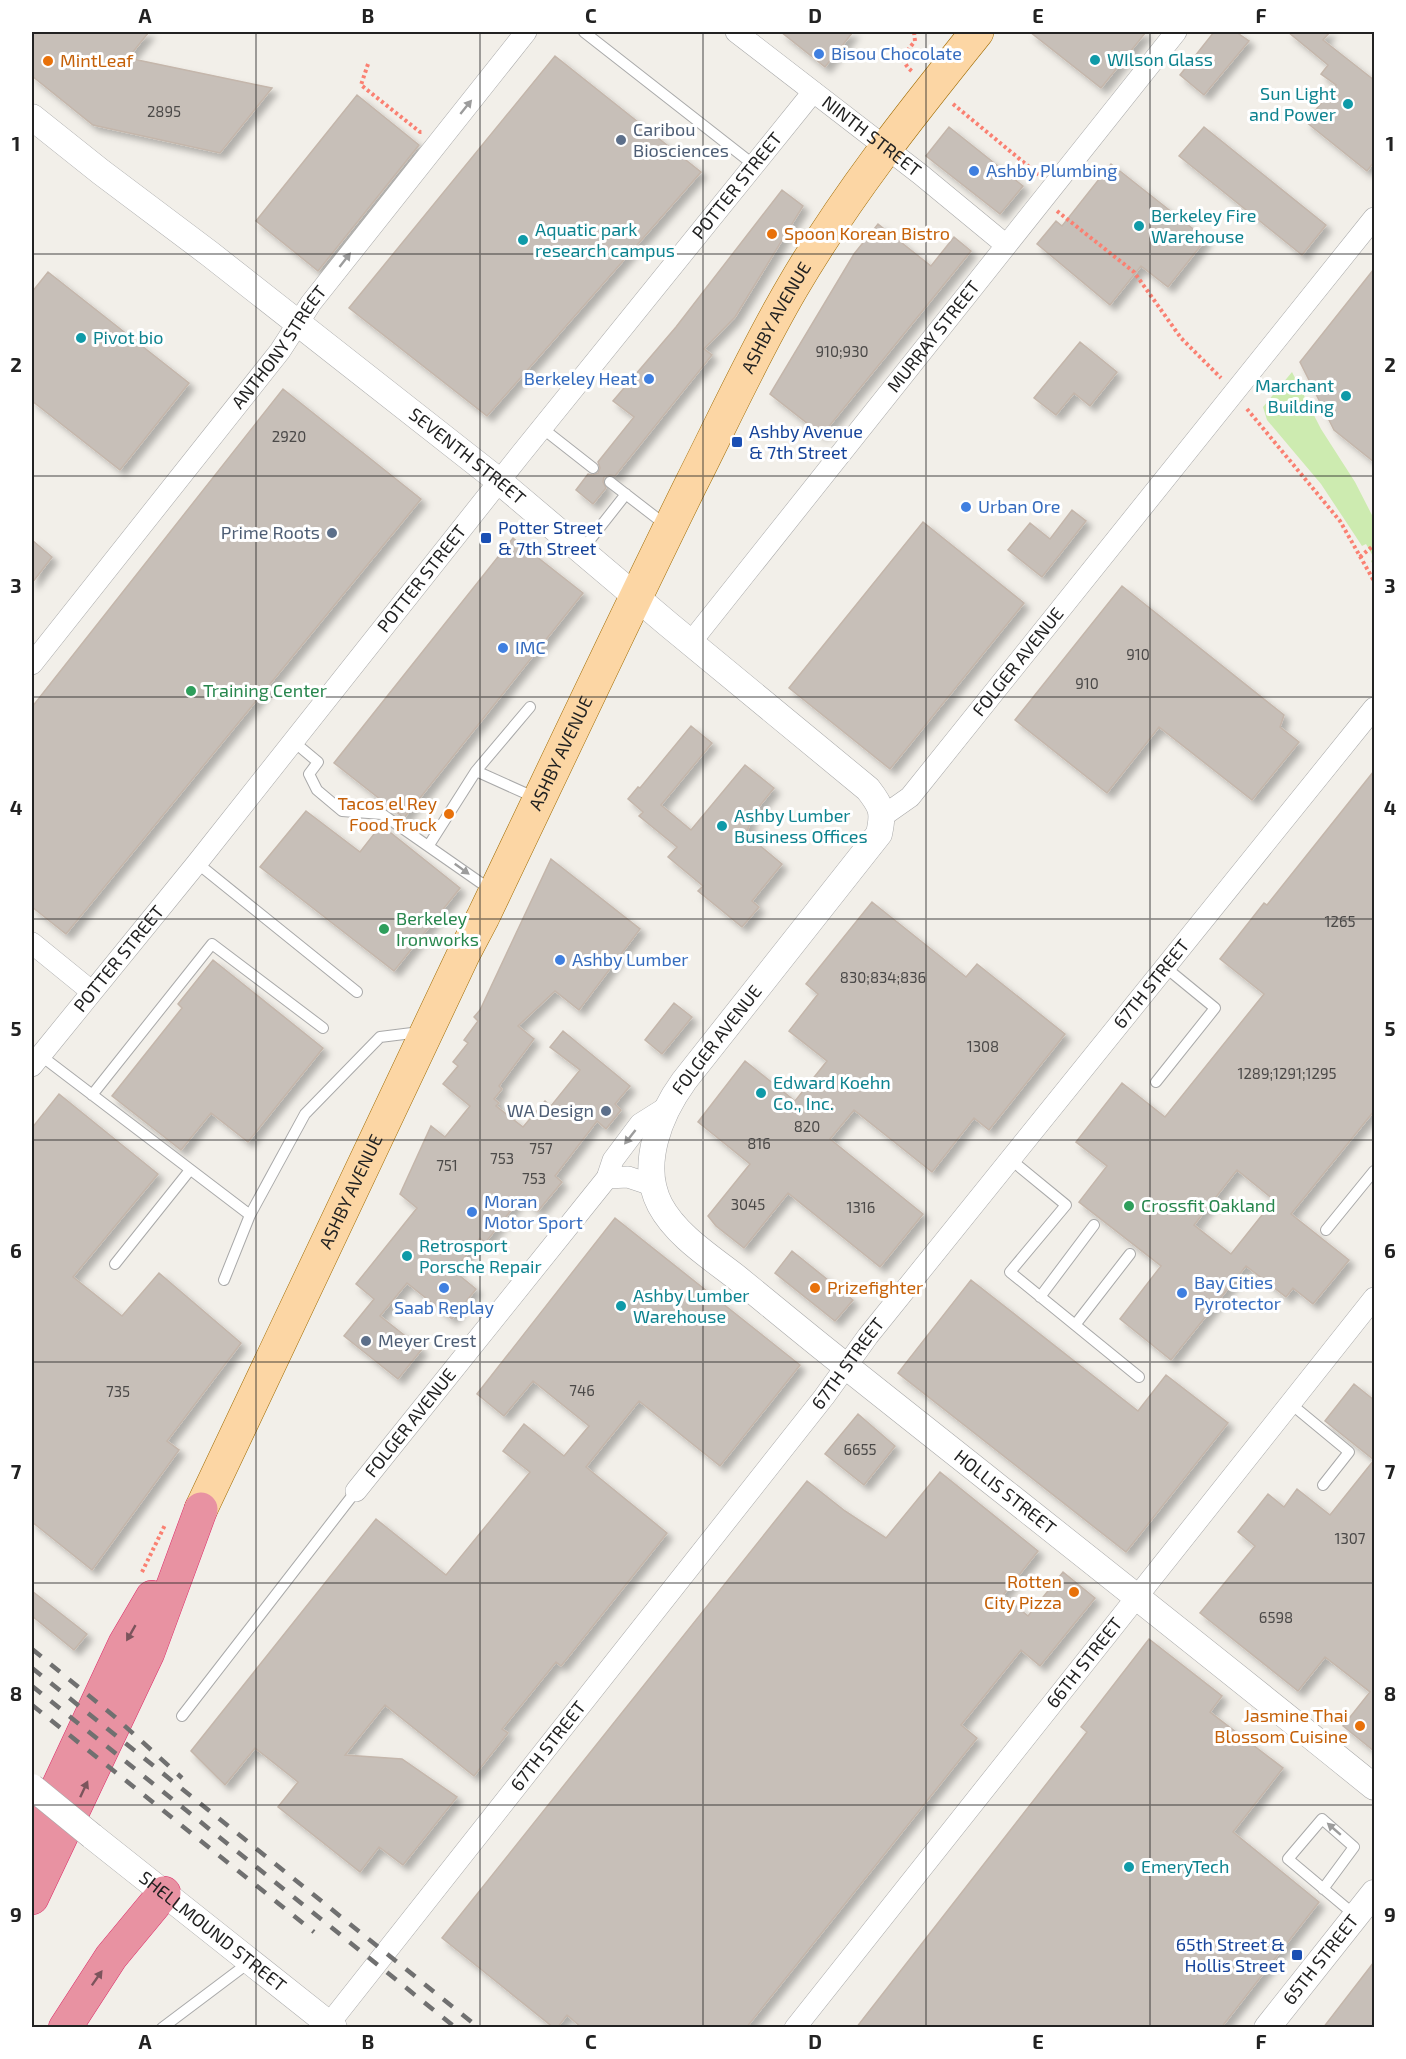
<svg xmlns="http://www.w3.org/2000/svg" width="1406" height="2059" font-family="'Exo 2',sans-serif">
	<defs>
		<filter id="shadow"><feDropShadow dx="5.5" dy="5.5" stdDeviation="3" flood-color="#0004"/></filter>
	</defs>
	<rect width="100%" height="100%" fill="#f2efe9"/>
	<!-- grass -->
	<path fill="#cdebb0" d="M 1292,372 L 1321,429 L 1355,482 L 1374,519 L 1374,567 L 1371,561 L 1374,558 L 1366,544 L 1362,546 L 1321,484 L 1267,420 L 1263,407 Z"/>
	<!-- building -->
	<path fill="#c7bfb8" stroke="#c4b6ab" stroke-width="1.5" fill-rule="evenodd" filter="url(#shadow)" d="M 32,32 L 149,32 L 128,58 L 272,88 L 220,153 L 93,125 L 32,76 Z
		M 781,32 L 853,32 L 825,67 Z
		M 1030,32 L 1146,32 L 1101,88 Z
		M 1214,32 L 1236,32 L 1249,41 L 1204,95 L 1180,75 Z
		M 1288,32 L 1330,32 L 1323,40 L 1374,80 L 1374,162 L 1367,171 L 1306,122 L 1336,85 L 1321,74 L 1328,65 Z
		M 555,56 L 701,172 L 487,416 L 349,308 Z
		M 357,95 L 419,145 L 318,271 L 256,221 Z
		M 949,127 L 1023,186 L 1000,214 L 926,156 Z
		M 1204,127 L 1326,225 L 1302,255 L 1179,156 Z
		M 1111,164 L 1206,239 L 1168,287 L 1141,266 L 1110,305 L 1037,244 L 1056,221 L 1062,226 Z
		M 782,190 L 803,206 L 735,317 L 704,349 L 712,355 L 615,476 L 610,475 L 604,477 L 603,482 L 606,488 L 593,504 L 576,490 L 588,474 L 593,475 L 598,473 L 600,468 L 598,462 L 634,417 L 613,401 L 676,327 Z
		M 878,224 L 931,266 L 954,237 L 971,251 L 822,435 L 770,394 L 854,254 Z
		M 1374,269 L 1374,462 L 1334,430 L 1300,362 Z
		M 48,272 L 189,383 L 120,470 L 32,401 L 32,292 Z
		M 1080,342 L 1117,372 L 1090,406 L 1074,393 L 1056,415 L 1034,398 Z
		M 283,389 L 421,499 L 66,934 L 32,907 L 32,707 Z
		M 1072,510 L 1086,521 L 1042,577 L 1008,550 L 1030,523 L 1050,539 Z
		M 923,522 L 1024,603 L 890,769 L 789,688 Z
		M 513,538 L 583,593 L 404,818 L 334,763 Z
		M 32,540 L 52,557 L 32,583 Z
		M 1122,586 L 1284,715 L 1280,727 L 1299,742 L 1252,800 L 1159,727 L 1107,793 L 1015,720 Z
		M 691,726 L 712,743 L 661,805 L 691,830 L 745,765 L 774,788 L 749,819 L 751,821 L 746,834 L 782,864 L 752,901 L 759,907 L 742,927 L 698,891 L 703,886 L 668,857 L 677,847 L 639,816 L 643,812 L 628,799 L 638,787 L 640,788 Z
		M 1374,771 L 1374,1111 L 1291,1214 L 1349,1260 L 1313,1304 L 1293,1288 L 1286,1297 L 1246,1266 L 1171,1360 L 1120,1319 L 1161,1266 L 1079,1202 L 1107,1166 L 1076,1142 L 1122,1083 L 1165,1117 L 1264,994 L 1220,959 L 1264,903 L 1267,905 ZM 1237,1170 L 1274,1200 L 1231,1254 L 1194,1225 Z
		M 306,811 L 360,852 L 381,825 L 460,888 L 394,971 L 260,867 Z
		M 551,859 L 640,929 L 579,1010 L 555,991 L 518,1026 L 534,1039 L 499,1086 L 502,1089 L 494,1099 L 499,1103 L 496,1106 L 523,1127 L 545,1101 L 551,1106 L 580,1070 L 550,1047 L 563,1031 L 630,1086 L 615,1104 L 621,1110 L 606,1129 L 597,1121 L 555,1176 L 562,1182 L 538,1211 L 521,1198 L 485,1243 L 480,1238 L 454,1271 L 476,1289 L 452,1319 L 407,1283 L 380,1316 L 422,1349 L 398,1379 L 344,1336 L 374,1299 L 356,1284 L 417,1208 L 400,1194 L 431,1126 L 445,1137 L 470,1106 L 443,1084 L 458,1066 L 453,1062 L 468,1043 L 464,1040 L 478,1021 L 474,1017 L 480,1010 Z
		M 872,902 L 966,977 L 977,964 L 1065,1034 L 989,1130 L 974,1118 L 932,1172 L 854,1110 L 830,1139 L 923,1214 L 880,1267 L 788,1193 L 744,1248 L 716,1226 L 708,1216 L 750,1164 L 698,1122 L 745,1061 L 795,1101 L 827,1061 L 789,1031 L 818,994 L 806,984 Z
		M 213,960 L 323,1048 L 248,1142 L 211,1113 L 181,1150 L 112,1096 L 182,1008 L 178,1004 Z
		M 674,1003 L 692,1017 L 662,1054 L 645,1040 Z
		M 59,1094 L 158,1174 L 73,1277 L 122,1316 L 159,1273 L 241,1343 L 167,1441 L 179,1450 L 92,1570 L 32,1522 L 32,1128 Z
		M 615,1218 L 800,1365 L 720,1466 L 639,1401 L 586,1467 L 667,1533 L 561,1666 L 556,1662 L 502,1729 L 508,1733 L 474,1776 L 385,1705 L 345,1755 L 402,1759 L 457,1797 L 403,1865 L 379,1847 L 360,1872 L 278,1807 L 298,1782 L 255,1748 L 225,1785 L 191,1751 L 376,1519 L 446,1575 L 530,1472 L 503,1451 L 524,1424 L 564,1456 L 589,1426 L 533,1381 L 504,1416 L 477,1394 Z
		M 792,1251 L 853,1300 L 835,1321 L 775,1273 Z
		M 971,1280 L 1138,1411 L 1166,1375 L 1228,1423 L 1126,1552 L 898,1373 Z
		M 1354,1384 L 1374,1400 L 1374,1751 L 1343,1726 L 1370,1692 L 1325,1657 L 1298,1691 L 1200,1613 L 1255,1546 L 1238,1532 L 1268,1494 L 1284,1507 L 1297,1489 L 1330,1515 L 1374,1460 L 1325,1421 Z
		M 858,1414 L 895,1446 L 864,1485 L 825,1454 Z
		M 940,1472 L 1038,1551 L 1003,1595 L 1028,1616 L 1063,1572 L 1095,1598 L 1040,1666 L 1021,1650 L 961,1725 L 977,1738 L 746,2028 L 582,2028 L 567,2015 L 557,2028 L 554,2028 L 442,1938 L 807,1481 L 845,1511 L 886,1538 Z
		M 32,1591 L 87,1634 L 74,1650 L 32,1616 Z
		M 1149,1639 L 1222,1696 L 1210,1712 L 1283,1768 L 1233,1832 L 1319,1902 L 1221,2028 L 856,2028 L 1087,1732 L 1081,1727 Z
		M 1374,1962 L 1374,2028 L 1323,2028 Z"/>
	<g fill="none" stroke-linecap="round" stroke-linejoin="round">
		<defs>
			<path id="service" d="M 584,32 L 754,165
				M 542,428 L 593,468
				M 610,482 L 667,526
				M 582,550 L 626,494
				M 294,742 L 318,762 L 309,774 L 317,790 L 342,811 L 382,814 L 491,890
				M 476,771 L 536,798
				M 429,845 L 476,771 L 530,707
				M 197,863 L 357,992
				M 40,1055 L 250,1215
				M 1156,1082 L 1215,1008 L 1165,967
				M 92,1095 L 212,944 L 323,1028
				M 1010,1159 L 1066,1205 L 1010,1272 L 1139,1377
				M 1326,1230 L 1374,1171
				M 115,1264 L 190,1170
				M 224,1280 L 250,1215 L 305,1114 L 380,1037 L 420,1032
				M 1040,1297 L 1094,1225
				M 1075,1325 L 1130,1254
				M 1291,1404 L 1349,1452 L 1323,1485
				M 182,1716 L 356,1491
				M 1323,1889 L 1354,1847 L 1322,1819 L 1288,1859 L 1356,1916
				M 162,2028 L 251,1961"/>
			<g id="minor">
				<path id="s1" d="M 736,32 L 920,174 L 1006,245"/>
				<path id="s2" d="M 691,642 L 1176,32"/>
				<path id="s3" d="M 32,664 L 280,351 L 311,303 L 526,32"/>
				<path id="s4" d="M 883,816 L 910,797 L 1374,218"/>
				<path d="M 32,943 L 91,991"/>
				<path id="s5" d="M 32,1066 L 197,863 L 520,455 L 813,92"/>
				<path d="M 607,1178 L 628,1177 L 652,1185"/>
				<path id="s6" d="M 356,1491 L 607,1178 L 613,1160 L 640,1124 L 667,1107"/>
				<path id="s7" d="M 329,2024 L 824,1397 L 868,1336 L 1374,708"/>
				<path id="s8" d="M 795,2028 L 1374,1298"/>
			</g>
			<g id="tertiary">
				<path id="s9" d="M 32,117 L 101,172 L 210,254 L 499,481 L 668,624 L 868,789 C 882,807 884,812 879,834 L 684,1081 C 660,1114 639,1165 660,1205 C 676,1235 709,1256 736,1277 C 773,1307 810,1338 847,1367 C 1023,1507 1200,1646 1374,1787"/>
				<path id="s10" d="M 92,1836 L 334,2028"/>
				<path id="s11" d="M 1267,2028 L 1374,1893"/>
			</g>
			<g id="primary">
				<path id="s12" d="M 201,1509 L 464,953 L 483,917 C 552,773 620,628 691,484 C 724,419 755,351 792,288 C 845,197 911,114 977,32"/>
			</g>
			<path id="motorway" d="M 32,1842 L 125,1643 L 152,1597
				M 32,1898 L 148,1653 L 201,1509
				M 65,2028 L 111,1957 L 164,1893"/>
		</defs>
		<!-- service casing -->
		<use href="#service" stroke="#a9a9a9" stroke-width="12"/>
		<!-- minor casing -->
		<use href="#minor" stroke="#a9a9a9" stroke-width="22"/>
		<!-- tertiary casing -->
		<use href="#tertiary" stroke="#a9a9a9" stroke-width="27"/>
		<!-- primary casing -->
		<use href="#primary" stroke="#a06b00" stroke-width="34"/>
		<!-- motorway casing -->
		<use href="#motorway" stroke="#dc2a67" stroke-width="34"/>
		<!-- path -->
		<path stroke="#fa8072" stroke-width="4" stroke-dasharray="3 3" stroke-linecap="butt" d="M 914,32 L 915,41 C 904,55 898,60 914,73
			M 368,64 L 361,85 L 420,132 L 423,132
			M 953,104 L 1039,175
			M 1057,211 L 1134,272 L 1181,338 L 1221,378
			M 1247,409 L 1340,521 L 1374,581
			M 1360,557 L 1374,545
			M 142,1572 L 165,1525"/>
		<!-- service -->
		<use href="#service" stroke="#fff" stroke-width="10"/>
		<!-- minor -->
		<use href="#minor" stroke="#fff" stroke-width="21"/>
		<!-- tertiary -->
		<use href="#tertiary" stroke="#fff" stroke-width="26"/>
		<!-- primary -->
		<use href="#primary" stroke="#fcd6a4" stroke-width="33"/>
		<!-- motorway -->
		<use href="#motorway" stroke="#e892a2" stroke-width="33"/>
		<!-- rail -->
		<path stroke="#707070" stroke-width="4.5" stroke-dasharray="12 12" stroke-linecap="butt" d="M 32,1649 L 115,1717 L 182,1778
			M 32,1668 L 479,2028
			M 32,1686 L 456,2028
			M 32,1705 L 314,1932"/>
		<defs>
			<path id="tertiary-bridge" d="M 32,1787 L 92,1836"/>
		</defs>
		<!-- tertiary-bridge casing -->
		<use href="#tertiary-bridge" stroke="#a9a9a9" stroke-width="27" stroke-linecap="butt"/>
		<!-- tertiary-bridge -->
		<use href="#tertiary-bridge" stroke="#fff" stroke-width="26"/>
	</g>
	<!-- one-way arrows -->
	<defs><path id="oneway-solid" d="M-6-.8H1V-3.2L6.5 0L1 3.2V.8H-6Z" transform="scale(1.5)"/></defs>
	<g fill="#9c9c9c">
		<use href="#oneway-solid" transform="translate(466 107) rotate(-51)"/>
		<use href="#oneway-solid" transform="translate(345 260) rotate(-52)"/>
		<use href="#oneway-solid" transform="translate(462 869) rotate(36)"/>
		<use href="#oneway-solid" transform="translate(630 1137) rotate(128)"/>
		<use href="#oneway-solid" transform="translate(1334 1829) rotate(-139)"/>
	</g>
	<g fill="#7b545c">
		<use href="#oneway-solid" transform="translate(131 1633) rotate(120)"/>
		<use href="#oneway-solid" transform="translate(84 1789) rotate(-65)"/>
		<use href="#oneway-solid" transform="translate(97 1978) rotate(-55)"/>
	</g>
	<!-- grid -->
	<path fill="none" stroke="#222" stroke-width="1.5" stroke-opacity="0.55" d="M 256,32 L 256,2028M 480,32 L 480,2028M 703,32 L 703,2028M 926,32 L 926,2028M 1150,32 L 1150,2028M 32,254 L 1374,254M 32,476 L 1374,476M 32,697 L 1374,697M 32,919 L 1374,919M 32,1140 L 1374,1140M 32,1362 L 1374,1362M 32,1583 L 1374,1583M 32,1805 L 1374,1805"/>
	<!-- markers -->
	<g fill="#3f7fe0" stroke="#fff" stroke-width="2">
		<circle cx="819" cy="54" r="6"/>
		<circle cx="974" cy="171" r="6"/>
		<circle cx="649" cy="379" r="6"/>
		<circle cx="966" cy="507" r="6"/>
		<circle cx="503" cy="648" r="6"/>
		<circle cx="560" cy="960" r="6"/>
		<circle cx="472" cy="1212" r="6"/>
		<circle cx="444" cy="1288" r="6"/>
		<circle cx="1182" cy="1293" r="6"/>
	</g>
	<g fill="#0f9aa8" stroke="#fff" stroke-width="2">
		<circle cx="1095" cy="60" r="6"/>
		<circle cx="1348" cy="104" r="6"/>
		<circle cx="1139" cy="226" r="6"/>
		<circle cx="523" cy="240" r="6"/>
		<circle cx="81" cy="338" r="6"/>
		<circle cx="1346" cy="396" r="6"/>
		<circle cx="722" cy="826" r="6"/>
		<circle cx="761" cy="1093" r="6"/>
		<circle cx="407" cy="1256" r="6"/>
		<circle cx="621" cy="1306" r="6"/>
		<circle cx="1129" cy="1867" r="6"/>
	</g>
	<g fill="#e8710a" stroke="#fff" stroke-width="2">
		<circle cx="48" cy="61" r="6"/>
		<circle cx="772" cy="234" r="6"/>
		<circle cx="449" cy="814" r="6"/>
		<circle cx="815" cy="1288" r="6"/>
		<circle cx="1074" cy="1592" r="6"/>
		<circle cx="1360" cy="1726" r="6"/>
	</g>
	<g fill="#5c6f8a" stroke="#fff" stroke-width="2">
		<circle cx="621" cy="140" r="6"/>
		<circle cx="332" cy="533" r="6"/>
		<circle cx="606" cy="1111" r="6"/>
		<circle cx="366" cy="1341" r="6"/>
	</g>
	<g fill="#1a4fb4" stroke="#fff" stroke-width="2">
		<rect x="731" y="436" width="12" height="12" rx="3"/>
		<rect x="480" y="532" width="12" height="12" rx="3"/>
		<rect x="1291" y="1949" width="12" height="12" rx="3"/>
	</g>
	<g fill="#2e9e5b" stroke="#fff" stroke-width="2">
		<circle cx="191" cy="691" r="6"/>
		<circle cx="384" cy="929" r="6"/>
		<circle cx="1129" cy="1206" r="6"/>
	</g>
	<g text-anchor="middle" stroke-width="6" stroke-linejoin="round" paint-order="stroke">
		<!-- number labels -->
		<g font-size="15" fill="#4b4948">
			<text x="164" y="117">2895</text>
			<text x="842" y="357">910;930</text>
			<text x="289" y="442">2920</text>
			<text x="1138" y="660">910</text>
			<text x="1087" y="689">910</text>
			<text x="1340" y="927">1265</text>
			<text x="883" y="983">830;834;836</text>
			<text x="983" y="1052">1308</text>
			<text x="1287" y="1079">1289;1291;1295</text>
			<text x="807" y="1132">820</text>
			<text x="759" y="1149">816</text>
			<text x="541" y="1154">757</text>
			<text x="502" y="1164">753</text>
			<text x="447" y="1171">751</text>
			<text x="534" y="1184">753</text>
			<text x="748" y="1210">3045</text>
			<text x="861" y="1213">1316</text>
			<text x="582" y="1396">746</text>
			<text x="118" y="1397">735</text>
			<text x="860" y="1455">6655</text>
			<text x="1350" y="1544">1307</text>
			<text x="1276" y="1623">6598</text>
		</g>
		<!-- shop labels -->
		<g font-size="18" fill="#366cbe" stroke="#fff" text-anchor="start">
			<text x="831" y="60">Bisou Chocolate</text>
			<text x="986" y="177">Ashby Plumbing</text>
			<text x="637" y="385" text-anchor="end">Berkeley Heat</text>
			<text x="978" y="513">Urban Ore</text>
			<text x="515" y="654">IMC</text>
			<text x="572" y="966">Ashby Lumber</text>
			<text x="484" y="1208">Moran<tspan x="484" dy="21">Motor Sport</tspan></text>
			<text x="1194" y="1289">Bay Cities<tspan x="1194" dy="21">Pyrotector</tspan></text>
			<text x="444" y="1314" text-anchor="middle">Saab Replay</text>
		</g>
		<!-- culture labels -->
		<g font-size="18" fill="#0d838f" stroke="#fff" text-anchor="start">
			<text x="1107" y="66">WIlson Glass</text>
			<text x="1336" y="100" text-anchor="end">Sun Light<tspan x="1336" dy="21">and Power</tspan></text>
			<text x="1151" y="222">Berkeley Fire<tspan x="1151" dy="21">Warehouse</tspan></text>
			<text x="535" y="236">Aquatic park<tspan x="535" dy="21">research campus</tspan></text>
			<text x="93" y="344">Pivot bio</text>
			<text x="1334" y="392" text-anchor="end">Marchant<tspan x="1334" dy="21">Building</tspan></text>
			<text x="734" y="822">Ashby Lumber<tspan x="734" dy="21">Business Offices</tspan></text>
			<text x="773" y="1089">Edward Koehn<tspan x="773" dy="21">Co., Inc.</tspan></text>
			<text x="419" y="1252">Retrosport<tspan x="419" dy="21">Porsche Repair</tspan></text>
			<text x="633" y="1302">Ashby Lumber<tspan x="633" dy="21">Warehouse</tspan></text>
			<text x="1141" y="1873">EmeryTech</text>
		</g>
		<!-- food labels -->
		<g font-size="18" fill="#c56008" stroke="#fff" text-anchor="start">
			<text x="60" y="67">MintLeaf</text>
			<text x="784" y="240">Spoon Korean Bistro</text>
			<text x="437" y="810" text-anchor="end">Tacos el Rey<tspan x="437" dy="21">Food Truck</tspan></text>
			<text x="827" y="1294">Prizefighter</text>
			<text x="1062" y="1588" text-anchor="end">Rotten<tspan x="1062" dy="21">City Pizza</tspan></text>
			<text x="1348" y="1722" text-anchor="end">Jasmine Thai<tspan x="1348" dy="21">Blossom Cuisine</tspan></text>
		</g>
		<!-- service labels -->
		<g font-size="18" fill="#4e5e75" stroke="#fff" text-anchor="start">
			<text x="633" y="136">Caribou<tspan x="633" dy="21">Biosciences</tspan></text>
			<text x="320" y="539" text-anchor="end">Prime Roots</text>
			<text x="594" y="1117" text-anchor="end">WA Design</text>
			<text x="378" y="1347">Meyer Crest</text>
		</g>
		<!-- street labels -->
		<g font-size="18" fill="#222" stroke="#fff">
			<text dy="6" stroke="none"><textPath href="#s1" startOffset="171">NINTH STREET</textPath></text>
			<text dy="6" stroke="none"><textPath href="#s5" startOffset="1128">POTTER STREET</textPath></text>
			<text dy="6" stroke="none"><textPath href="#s12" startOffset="1323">ASHBY AVENUE</textPath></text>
			<text dy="6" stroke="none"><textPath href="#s2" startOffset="390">MURRAY STREET</textPath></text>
			<text dy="6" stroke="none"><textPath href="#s3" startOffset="402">ANTHONY STREET</textPath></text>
			<text dy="6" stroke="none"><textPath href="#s9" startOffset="552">SEVENTH STREET</textPath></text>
			<text dy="6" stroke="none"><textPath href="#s5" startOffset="624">POTTER STREET</textPath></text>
			<text dy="6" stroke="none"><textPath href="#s4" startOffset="206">FOLGER AVENUE</textPath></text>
			<text dy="6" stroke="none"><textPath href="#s12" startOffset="837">ASHBY AVENUE</textPath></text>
			<text dy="6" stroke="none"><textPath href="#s5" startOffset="138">POTTER STREET</textPath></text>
			<text dy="6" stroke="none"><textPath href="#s7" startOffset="1326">67TH STREET</textPath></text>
			<text transform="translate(717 1040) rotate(-52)" y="6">FOLGER AVENUE</text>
			<text dy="6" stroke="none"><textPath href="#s12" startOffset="351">ASHBY AVENUE</textPath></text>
			<text dy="6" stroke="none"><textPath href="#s7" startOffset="840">67TH STREET</textPath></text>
			<text dy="6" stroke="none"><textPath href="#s6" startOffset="87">FOLGER AVENUE</textPath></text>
			<text dy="6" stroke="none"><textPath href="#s9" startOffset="2019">HOLLIS STREET</textPath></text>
			<text dy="6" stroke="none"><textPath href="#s8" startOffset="466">66TH STREET</textPath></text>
			<text dy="6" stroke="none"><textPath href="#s7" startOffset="354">67TH STREET</textPath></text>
			<text dy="6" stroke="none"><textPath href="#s10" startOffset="154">SHELLMOUND STREET</textPath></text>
			<text dy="6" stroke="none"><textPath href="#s11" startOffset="87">65TH STREET</textPath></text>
		</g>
		<!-- transit labels -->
		<g font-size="18" fill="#164399" stroke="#fff" text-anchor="start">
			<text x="749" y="438">Ashby Avenue<tspan x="749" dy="21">&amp; 7th Street</tspan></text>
			<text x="498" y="534">Potter Street<tspan x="498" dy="21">&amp; 7th Street</tspan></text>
			<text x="1285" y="1951" text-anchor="end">65th Street &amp;<tspan x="1285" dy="21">Hollis Street</tspan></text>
		</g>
		<!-- leisure labels -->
		<g font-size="18" fill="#27864d" stroke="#fff" text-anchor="start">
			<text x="203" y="697">Training Center</text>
			<text x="396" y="925">Berkeley<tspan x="396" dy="21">Ironworks</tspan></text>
			<text x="1141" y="1212">Crossfit Oakland</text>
		</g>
	</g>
	<!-- border -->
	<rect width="1406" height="2059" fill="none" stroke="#ffffff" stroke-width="66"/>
	<rect x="33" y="33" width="1340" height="1993" fill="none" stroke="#222" stroke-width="2"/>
	<g font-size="20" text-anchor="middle" font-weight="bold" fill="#222">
		<text x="145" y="23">A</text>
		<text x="368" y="23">B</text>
		<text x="591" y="23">C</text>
		<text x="815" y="23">D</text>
		<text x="1038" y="23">E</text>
		<text x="1261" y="23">F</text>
		<text x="16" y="151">1</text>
		<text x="1390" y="151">1</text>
		<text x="16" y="372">2</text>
		<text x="1390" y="372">2</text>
		<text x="16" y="593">3</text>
		<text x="1390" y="593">3</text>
		<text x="16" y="815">4</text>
		<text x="1390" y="815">4</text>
		<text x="16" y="1036">5</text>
		<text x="1390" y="1036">5</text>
		<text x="16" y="1258">6</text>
		<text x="1390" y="1258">6</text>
		<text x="16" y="1479">7</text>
		<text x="1390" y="1479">7</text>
		<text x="16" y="1701">8</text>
		<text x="1390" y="1701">8</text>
		<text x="16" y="1922">9</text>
		<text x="1390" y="1922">9</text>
		<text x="145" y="2049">A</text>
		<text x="368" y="2049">B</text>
		<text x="591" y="2049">C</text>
		<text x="815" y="2049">D</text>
		<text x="1038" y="2049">E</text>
		<text x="1261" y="2049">F</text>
	</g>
</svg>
